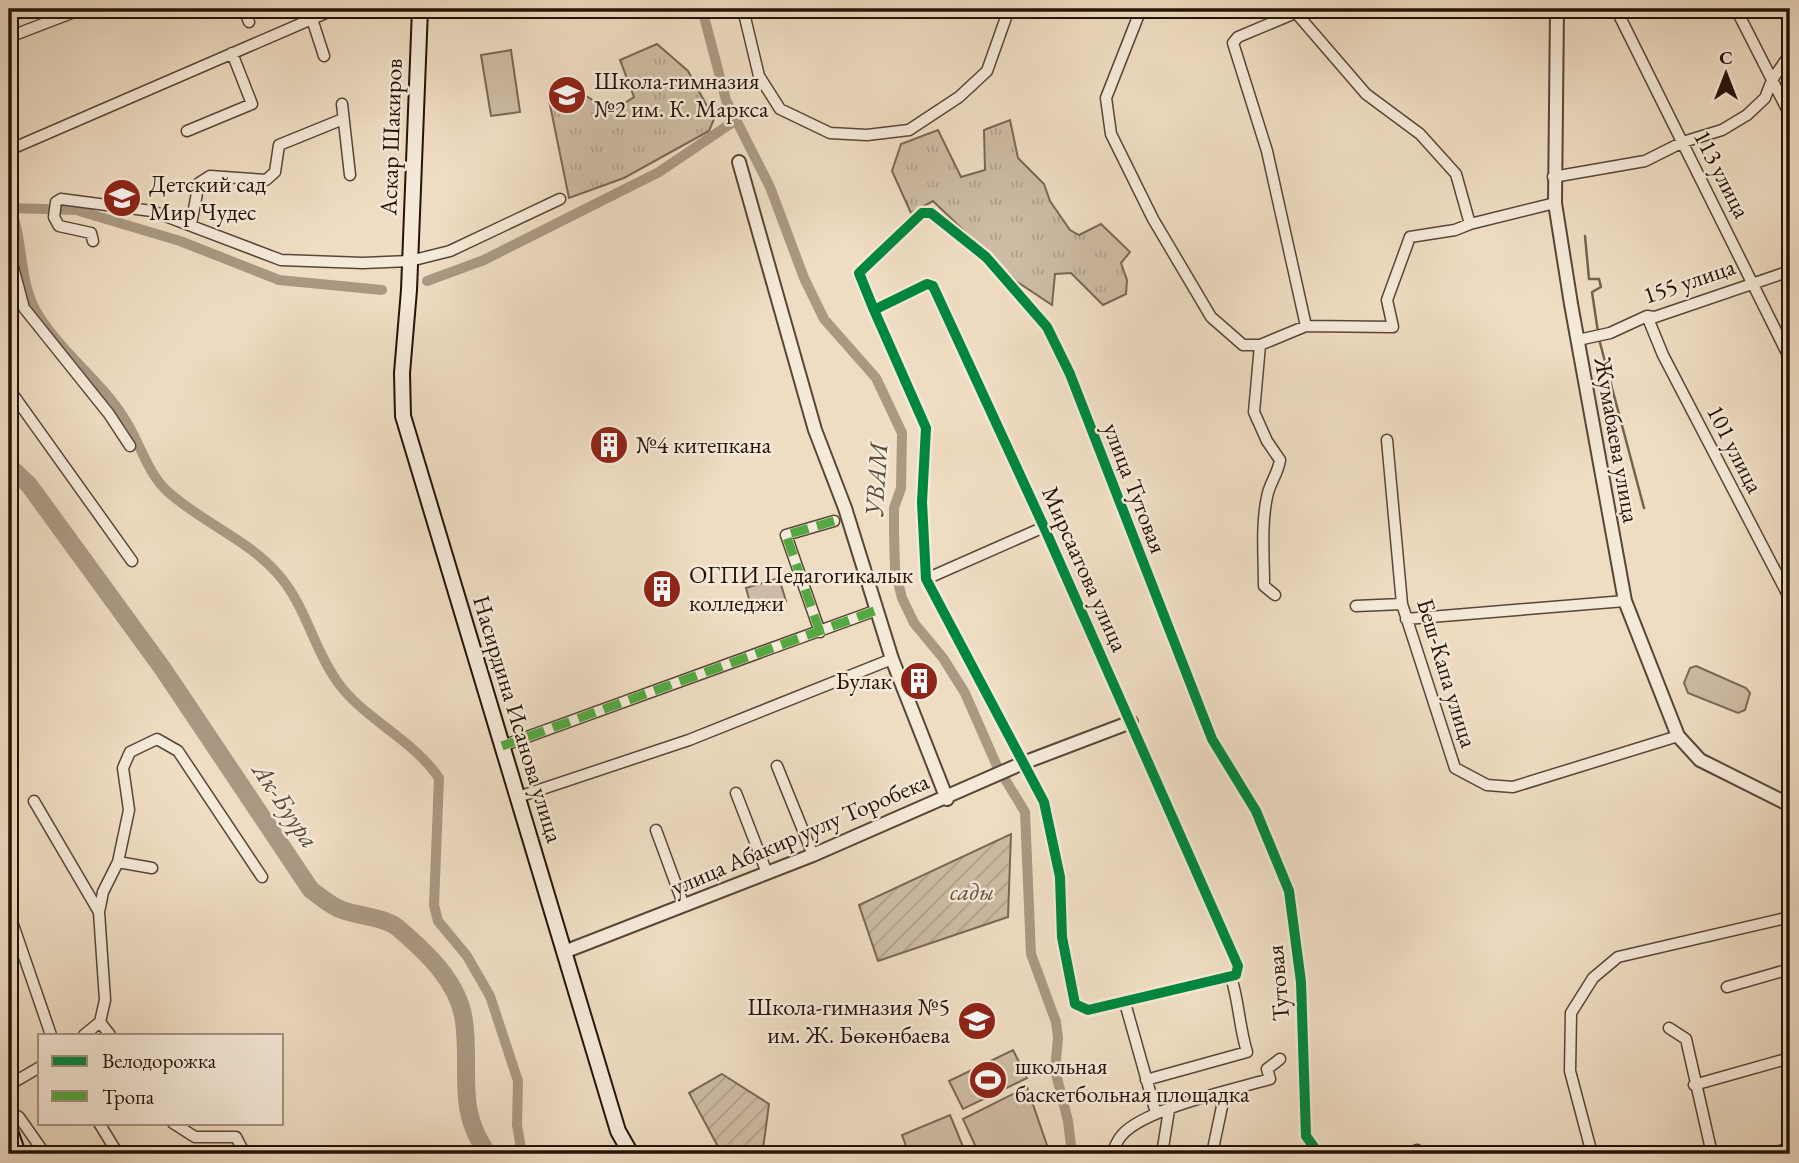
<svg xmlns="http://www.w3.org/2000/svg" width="1799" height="1163" font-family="'EB Garamond',serif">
	<defs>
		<pattern id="park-tufts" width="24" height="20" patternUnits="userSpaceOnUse" patternTransform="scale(1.75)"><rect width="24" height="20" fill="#cdbba3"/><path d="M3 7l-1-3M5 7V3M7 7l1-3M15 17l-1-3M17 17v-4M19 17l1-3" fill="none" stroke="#b0a08b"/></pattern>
		<pattern id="garden-furrows" width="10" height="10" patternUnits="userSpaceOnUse" patternTransform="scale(1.75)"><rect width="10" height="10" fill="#cdbba3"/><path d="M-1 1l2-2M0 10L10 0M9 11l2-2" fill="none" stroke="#b0a08b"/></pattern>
	</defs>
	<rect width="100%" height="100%" fill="#efddc3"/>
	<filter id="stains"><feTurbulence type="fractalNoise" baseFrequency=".00286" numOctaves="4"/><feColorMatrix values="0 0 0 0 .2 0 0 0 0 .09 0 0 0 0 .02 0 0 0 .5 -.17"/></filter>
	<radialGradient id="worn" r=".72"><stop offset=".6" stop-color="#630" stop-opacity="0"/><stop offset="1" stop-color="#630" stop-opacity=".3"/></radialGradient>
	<!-- grass -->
	<path fill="#cdbba3" stroke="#796755" stroke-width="2" d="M 511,50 L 520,112 L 491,116 L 481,55 Z
		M 779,578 L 786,601 L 752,610 L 746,588 Z
		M 1696,666 L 1746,688 L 1750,693 L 1745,710 L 1738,713 L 1688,693 L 1684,683 L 1690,668 Z
		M 1013,1050 L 1027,1078 L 963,1109 L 949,1081 Z
		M 1027,1087 L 1050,1154 L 979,1154 L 963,1119 Z
		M 950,1115 L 966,1154 L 909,1154 L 902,1135 Z"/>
	<!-- park -->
	<path fill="url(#park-tufts)" stroke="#796755" stroke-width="2" d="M 657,44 L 688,71 L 714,119 L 709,131 L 624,178 L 569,198 L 549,100 L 570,87 L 612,111 L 634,97 L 620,60 Z
		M 1010,120 L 1018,158 L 1044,184 L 1050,201 L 1070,230 L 1079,235 L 1101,224 L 1130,252 L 1121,263 L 1127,280 L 1126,294 L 1103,305 L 1071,273 L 1055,274 L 1052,305 L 1016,281 L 933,201 L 911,213 L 892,171 L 901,144 L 938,130 L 961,177 L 985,170 L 984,130 Z"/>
	<!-- garden -->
	<path fill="url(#garden-furrows)" stroke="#796755" stroke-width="2" d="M 1011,834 L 1008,917 L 878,961 L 859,905 Z
		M 722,1074 L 769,1104 L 763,1149 L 759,1154 L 722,1154 L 689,1093 Z"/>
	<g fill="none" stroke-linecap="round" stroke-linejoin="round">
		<!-- stream -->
		<path stroke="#756351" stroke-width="2.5" d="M 1585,236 L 1589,279 L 1599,279 L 1601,287 L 1592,292 L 1598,332
			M 1599,339 L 1644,508"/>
		<!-- canal -->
		<path stroke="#aa9883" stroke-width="10" d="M 702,9 L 726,100 L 770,187 L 804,278 L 824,319 L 876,378 L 902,433 L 901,488 L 894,508 L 894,531 L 895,570 L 902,598 L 914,623 L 943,658 L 965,693 L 997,766 L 1025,812 L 1031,954 L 1056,1022 L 1058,1038 L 1055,1070 L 1068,1121 L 1072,1154
			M 9,205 C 25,240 17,282 39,316 C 63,354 101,381 124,418 C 139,440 147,473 167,491 C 201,522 247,539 277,573 C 307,606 314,653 342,688 C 370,722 414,741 439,778 L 434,905 L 438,921 L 467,956 L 490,996 L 518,1081 L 517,1125 L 522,1154
			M 11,208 L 76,210 L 180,241 L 279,280 L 382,290
			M 427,281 L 484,260 L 659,172 L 736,120"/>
		<!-- river -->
		<path stroke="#aa9883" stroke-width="18" d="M 9,466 L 29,485 L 163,669 L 311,890 C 321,897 331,906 342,910 C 359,916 384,917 398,928 C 426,952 459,982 464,1021 C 471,1072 455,1109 488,1154"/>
		<defs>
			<path id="minor" d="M 244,9 L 249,22
				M 743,9 L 759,76 L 780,109 L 830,133 L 867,135 L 909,130 L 959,97 L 987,71 L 1009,9
				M 1141,9 L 1106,98 L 1111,134 L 1153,219 L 1211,317 L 1243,345 L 1260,345 L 1306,326 L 1393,327 L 1387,300 L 1410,237 L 1455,230 L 1470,224
				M 1305,9 L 1238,37 L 1233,43 L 1267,151 L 1306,326
				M 1616,9 L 1790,359
				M 1736,9 L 1790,115
				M 1297,14 L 1366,94 L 1420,134 L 1456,174 L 1470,224 L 1555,203
				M 312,19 L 324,56
				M 9,37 L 82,9
				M 342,104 L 350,175
				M 187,131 L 252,104 L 232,53
				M 9,150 L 335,9
				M 1553,177 L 1645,161 L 1683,142 L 1722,130 L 1747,115 L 1765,98 L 1772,80 L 1790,54
				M 191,224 L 199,183 L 210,176 L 266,180 L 275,172 L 279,145 L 343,119
				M 93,241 L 91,233 L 59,226 L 54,217 L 56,202 L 61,199 L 152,211 L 281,260 L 363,263 L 410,261 L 450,251 L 560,199
				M 9,252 L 24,308 L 109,414 L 130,446
				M 874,310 L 926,428 L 922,502 L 926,579 L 1044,802 L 1060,877 L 1062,937 L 1075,1004 L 1088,1010 L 1236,975 L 1238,966 L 1044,527 L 933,286 L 927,284 L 874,310 L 859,273 L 922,213 L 931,213 L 986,257 L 1047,327 L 1070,374 L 1212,739 L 1256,811 L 1289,891 L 1301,982 L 1306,1136 L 1319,1154
				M 1647,316 L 1663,355 L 1790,599
				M 1578,340 L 1610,333 L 1647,316 L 1655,317 L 1790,271
				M 1260,345 L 1254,412 L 1267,441 L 1280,460 C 1278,474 1269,484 1267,497 C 1261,525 1264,557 1264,586 L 1275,595
				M 9,389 L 132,561
				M 1387,440 L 1402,604 L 1455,768 L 1487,785 L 1513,787 L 1678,736
				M 926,579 L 1044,527
				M 1356,606 L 1402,604
				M 1406,619 L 1625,601
				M 820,632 L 786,535 L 834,521
				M 502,746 L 877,610
				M 777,766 L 813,855
				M 736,793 L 767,873
				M 518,797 L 689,740 L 892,659
				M 34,801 L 99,912
				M 656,830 L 684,906
				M 118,862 L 152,868
				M 9,913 L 51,1035
				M 1727,987 L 1790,969
				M 1125,1003 L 1156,1113
				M 100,1022 L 110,1035
				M 1669,1028 L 1686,1039 L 1712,1154
				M 84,1035 L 100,1022 L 105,1000 L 99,912 L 103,892 L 118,862 L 129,810 L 123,768 L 130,752 L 157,739 L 178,751 L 262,877
				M 1146,1080 L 1247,1052 C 1239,1026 1239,1002 1231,977
				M 9,1085 L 40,1067
				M 1694,1085 L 1790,1058
				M 9,1112 L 19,1117 L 45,1154
				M 99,1123 L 118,1154
				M 173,1123 L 195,1137 L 236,1137 L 245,1154
				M 1417,1150 L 1419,1154
				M 1111,1154 C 1115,1148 1117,1140 1122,1135 C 1144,1109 1235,1089 1270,1079 L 1267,1069 L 1280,1059
				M 1162,1154 L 1169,1110
				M 1212,1154 L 1225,1092
				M 1592,1154 L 1570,1071 L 1571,1013 L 1593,978 L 1618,957 L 1790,917
				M 1770,1154 L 1790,1148"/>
			<path id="tertiary" d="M 1557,9 L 1555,203 L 1571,304 L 1625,601 L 1678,736 L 1700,760 L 1790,805
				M 739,162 L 815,430 L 845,508 L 892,659 L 947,799
				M 564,952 L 813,855 L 1023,763 L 1131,722"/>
			<path id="secondary" d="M 420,9 L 409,290 L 402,373 L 403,416 L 618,1131 L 631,1154
				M 9,1128 L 18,1154"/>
		</defs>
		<!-- minor casing -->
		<use href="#minor" stroke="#584636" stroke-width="13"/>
		<!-- tertiary casing -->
		<use href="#tertiary" stroke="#584636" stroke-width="16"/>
		<!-- secondary casing -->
		<use href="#secondary" stroke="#251307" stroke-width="18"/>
		<!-- minor -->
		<use href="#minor" stroke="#f5e9d8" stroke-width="10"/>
		<!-- tertiary -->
		<use href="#tertiary" stroke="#f5e9d8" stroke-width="12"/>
		<!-- secondary -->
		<use href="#secondary" stroke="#f5e9d8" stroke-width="14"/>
		<!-- quiet -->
		<path stroke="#53a841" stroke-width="9" stroke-dasharray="18 9" stroke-linecap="butt" d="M 820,632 L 786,535 L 834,521
			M 502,746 L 877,610"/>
		<defs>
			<path id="cycleway" d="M 874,310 L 926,428 L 922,502 L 926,579 L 1044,802 L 1060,877 L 1062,937 L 1075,1004 L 1088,1010 L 1236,975 L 1238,966 L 1044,527 L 933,286 L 927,284 L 874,310 L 859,273 L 922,213 L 931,213 L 986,257 L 1047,327 L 1070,374 L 1212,739 L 1256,811 L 1289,891 L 1301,982 L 1306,1136 L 1319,1154"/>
		</defs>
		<!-- cycleway casing -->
		<use href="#cycleway" stroke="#f5e9d8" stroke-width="15"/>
		<!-- cycleway -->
		<use href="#cycleway" stroke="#00873e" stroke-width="10"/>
	</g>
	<!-- icons -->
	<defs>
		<symbol id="school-disc" viewBox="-11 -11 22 22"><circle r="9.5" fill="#8f2418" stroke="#f5e9d8"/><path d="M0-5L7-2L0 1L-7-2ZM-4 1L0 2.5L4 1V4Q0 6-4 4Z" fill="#fff"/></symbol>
		<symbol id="building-disc" viewBox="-11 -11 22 22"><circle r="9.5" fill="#8f2418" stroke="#f5e9d8"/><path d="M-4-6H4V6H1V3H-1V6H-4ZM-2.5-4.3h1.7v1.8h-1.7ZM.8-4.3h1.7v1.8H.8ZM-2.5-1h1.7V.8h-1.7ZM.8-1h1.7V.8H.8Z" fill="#fff"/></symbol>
		<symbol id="stadium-disc" viewBox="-11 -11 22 22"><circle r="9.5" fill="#8f2418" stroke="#f5e9d8"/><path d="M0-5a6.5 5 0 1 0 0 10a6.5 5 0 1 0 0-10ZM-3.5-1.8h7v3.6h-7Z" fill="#fff"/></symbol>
	</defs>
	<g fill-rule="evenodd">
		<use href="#school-disc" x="545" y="73" width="44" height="44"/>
		<use href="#school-disc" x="100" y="176" width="44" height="44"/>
		<use href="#building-disc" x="587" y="423" width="44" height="44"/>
		<use href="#building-disc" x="640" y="567" width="44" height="44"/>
		<use href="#building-disc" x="897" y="659" width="44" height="44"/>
		<use href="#school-disc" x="955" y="999" width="44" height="44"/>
		<use href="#stadium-disc" x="966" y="1058" width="44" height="44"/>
	</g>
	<g text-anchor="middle" stroke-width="5" stroke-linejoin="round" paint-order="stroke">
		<!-- poi labels -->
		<g font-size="24" fill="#251307" stroke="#f5e9d8" text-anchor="start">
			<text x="594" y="89">Школа-гимназия<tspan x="594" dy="28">№2 им. К. Маркса</tspan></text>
			<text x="149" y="192">Детский сад<tspan x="149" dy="28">Мир Чудес</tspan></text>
			<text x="636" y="453">№4 китепкана</text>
			<text x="689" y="583">ОГПИ Педагогикалык<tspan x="689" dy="28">колледжи</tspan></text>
			<text x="892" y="689" text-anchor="end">Булак</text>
			<text x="950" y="1015" text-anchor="end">Школа-гимназия №5<tspan x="950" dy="28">им. Ж. Бөкөнбаева</tspan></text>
			<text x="1015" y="1074">школьная<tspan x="1015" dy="28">баскетбольная площадка</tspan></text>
		</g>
		<!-- street labels -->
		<g font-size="24" fill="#251307" stroke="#f5e9d8">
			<text transform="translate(391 137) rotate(-88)" y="8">Аскар Шакиров</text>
			<text transform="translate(1722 174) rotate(63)" y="8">113 улица</text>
			<text transform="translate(1689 281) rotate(-19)" y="8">155 улица</text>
			<text transform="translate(1617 440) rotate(80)" y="8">Жумабаева улица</text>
			<text transform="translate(1735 449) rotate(63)" y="8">101 улица</text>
			<text transform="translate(1135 488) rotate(69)" y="8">улица Тутовая</text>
			<text transform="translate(1085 569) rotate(66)" y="8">Мирсаатова улица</text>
			<text transform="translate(1447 673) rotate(73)" y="8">Беш-Капа улица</text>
			<text transform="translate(518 719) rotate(73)" y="8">Насирдина Исанова улица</text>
			<text transform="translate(800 834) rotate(-23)" y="8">улица Абакир уулу Торобека</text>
			<text transform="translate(1278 983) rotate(-95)" y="8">Тутовая</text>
		</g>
		<!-- park labels -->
		<g font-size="24" font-style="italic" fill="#604e3e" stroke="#f5e9d8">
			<text x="972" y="900">сады</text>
		</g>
		<!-- water labels -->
		<g font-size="26" font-style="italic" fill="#5a4839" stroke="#f5e9d8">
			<text transform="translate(876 480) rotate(-86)" y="9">УВАМ</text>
			<text transform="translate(286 805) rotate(56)" y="9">Ак-Буура</text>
		</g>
	</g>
	<!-- margin -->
	<rect width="1799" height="1163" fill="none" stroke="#efddc3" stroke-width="35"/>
	<rect x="10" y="10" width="1778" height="1142" fill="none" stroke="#251307" stroke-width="3.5"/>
	<rect x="18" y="18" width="1764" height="1128" fill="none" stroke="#251307" stroke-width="2"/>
	<!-- legend -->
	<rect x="38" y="1034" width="245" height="91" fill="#f5e9d8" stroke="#a29384" stroke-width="2"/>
	<rect x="52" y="1056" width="35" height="10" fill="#00873e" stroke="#a29384" stroke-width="2"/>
	<text x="102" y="1068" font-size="21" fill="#251307">Велодорожка</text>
	<rect x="52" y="1091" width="35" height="10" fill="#53a841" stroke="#a29384" stroke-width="2"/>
	<text x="102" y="1104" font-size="21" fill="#251307">Тропа</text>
	<!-- north arrow -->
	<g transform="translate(1726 74)" stroke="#f5e9d8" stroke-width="5" paint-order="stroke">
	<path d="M0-5L12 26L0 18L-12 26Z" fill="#251307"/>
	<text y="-10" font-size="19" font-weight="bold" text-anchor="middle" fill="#251307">С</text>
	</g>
	<rect width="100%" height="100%" filter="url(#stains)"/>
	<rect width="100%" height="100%" fill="url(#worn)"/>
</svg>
